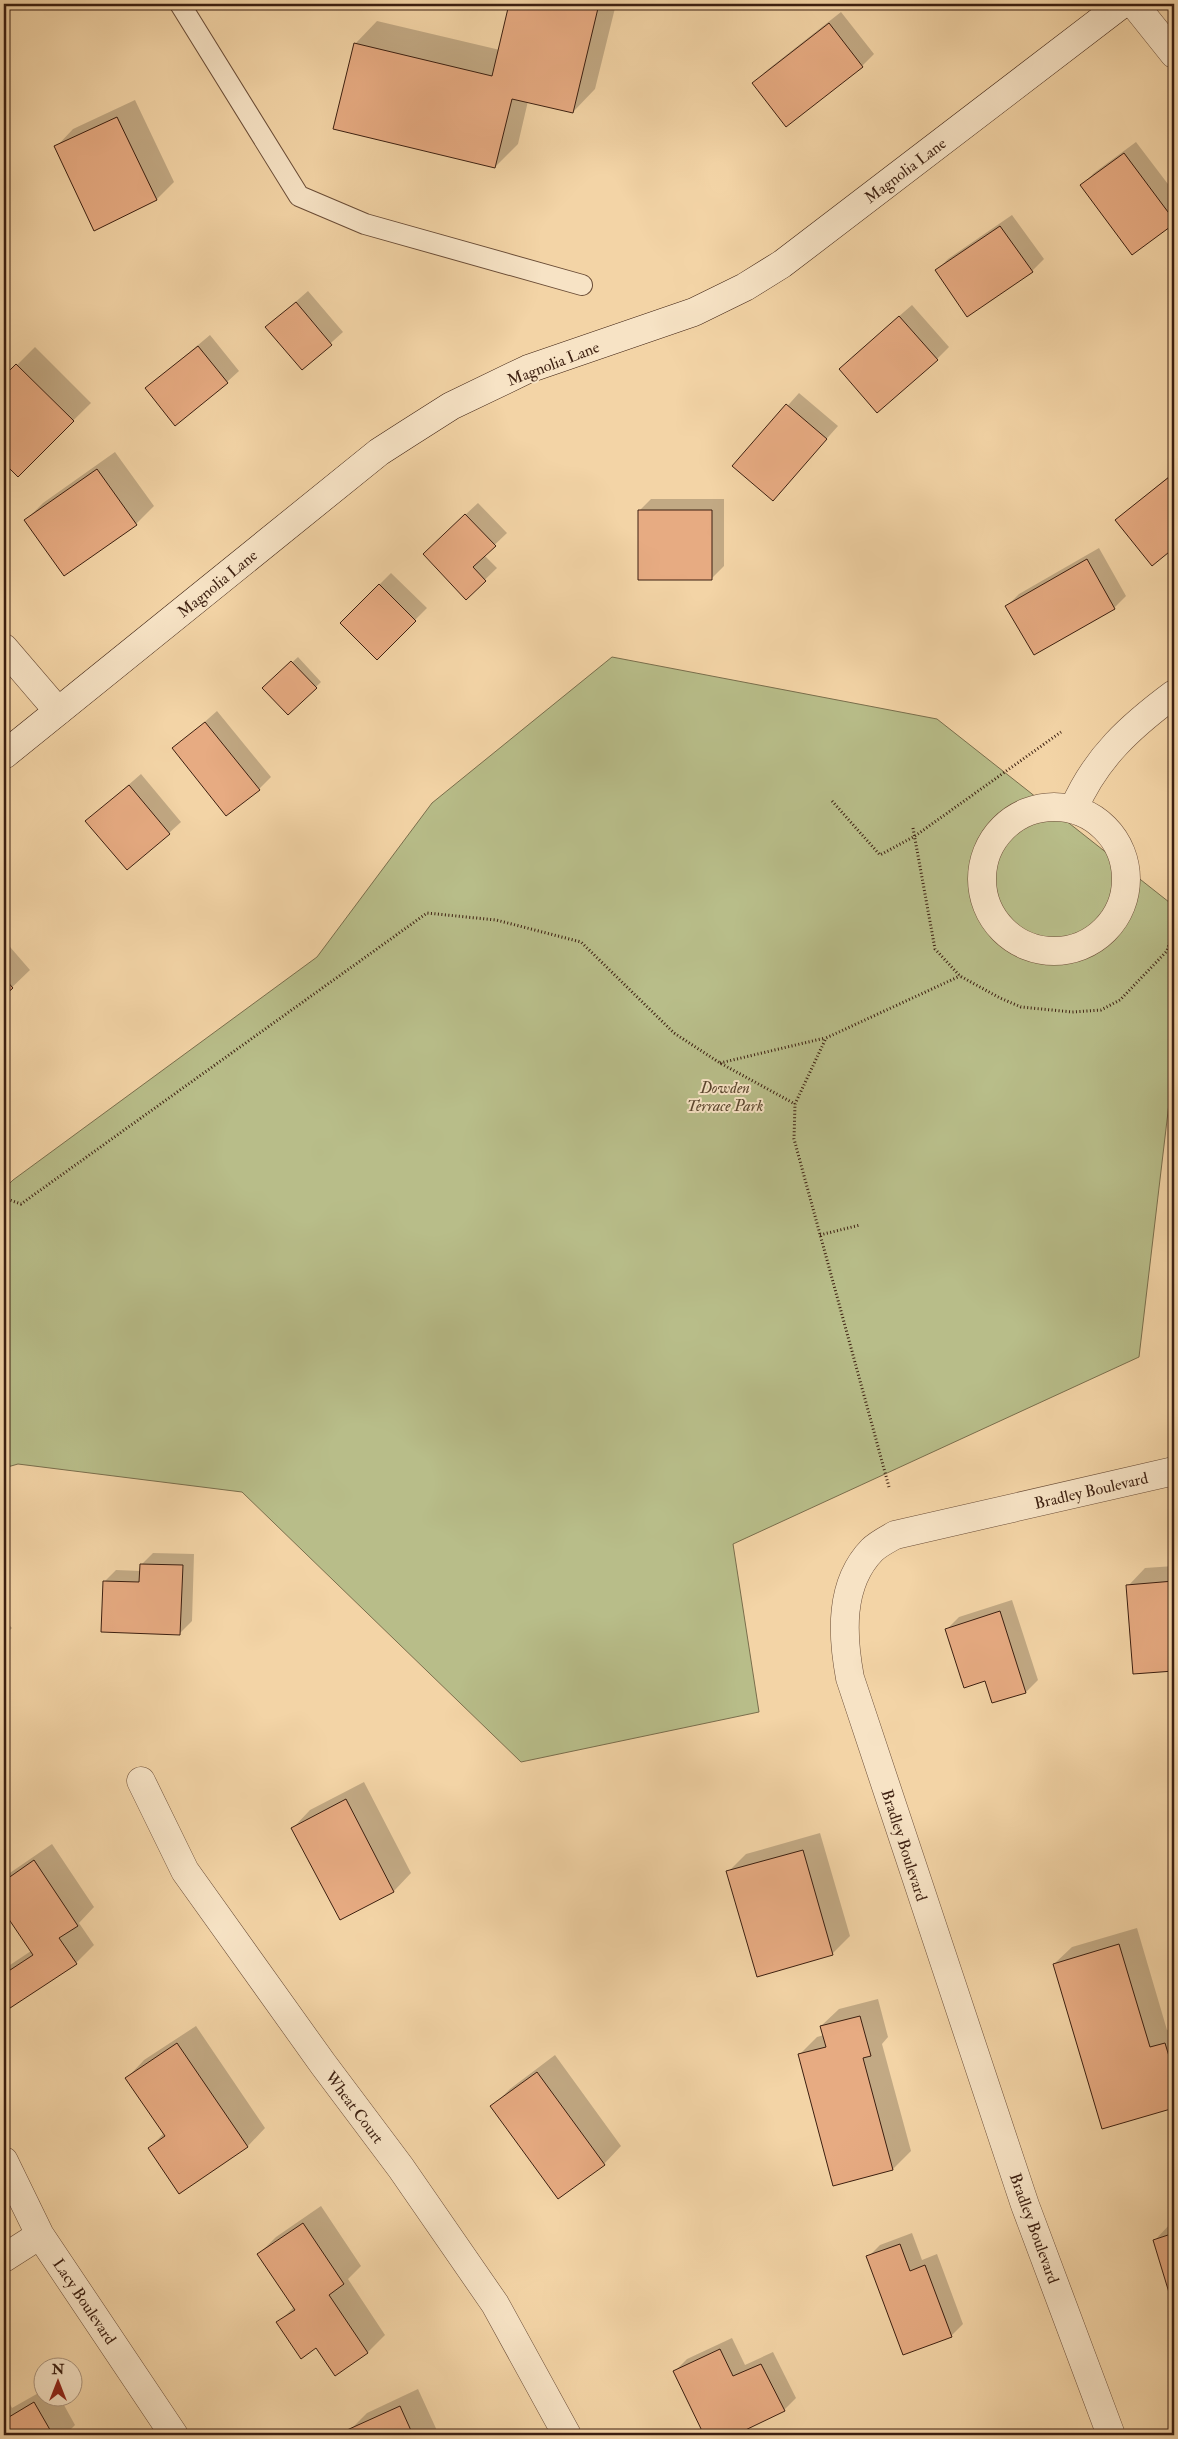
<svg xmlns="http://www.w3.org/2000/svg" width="1178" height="2439" font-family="'IM FELL Double Pica',serif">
	<rect width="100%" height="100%" fill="#f3d4a6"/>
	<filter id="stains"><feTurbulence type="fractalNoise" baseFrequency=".004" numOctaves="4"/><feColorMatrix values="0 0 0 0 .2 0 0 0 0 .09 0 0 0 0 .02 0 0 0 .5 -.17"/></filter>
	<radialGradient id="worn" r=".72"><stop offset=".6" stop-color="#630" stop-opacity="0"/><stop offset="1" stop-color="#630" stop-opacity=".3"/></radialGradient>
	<!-- green -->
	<path fill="#b8bd89" stroke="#7a6e4c" d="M 612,657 L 937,719 L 1174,906 L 1174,1061 L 1139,1357 L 733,1544 L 759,1712 L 521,1762 L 242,1492 L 18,1464 L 4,1468 L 4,1189 L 13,1180 L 317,957 L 432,803 Z"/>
	<!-- shadow -->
	<path fill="#0003" d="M 511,4 L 616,4 L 595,89 L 573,112 L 528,101 L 518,144 L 495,167 L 355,44 L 377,21 L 500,50 Z
		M 841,12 L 874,54 L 862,66 L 754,83 L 766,71 Z
		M 135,100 L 174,182 L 157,199 L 56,147 L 73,129 Z
		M 1136,142 L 1174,192 L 1174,222 L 1133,253 L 1082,185 L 1094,173 Z
		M 1012,215 L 1044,259 L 1032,271 L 936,271 L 948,259 Z
		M 308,291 L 343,332 L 302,369 L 267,327 Z
		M 912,305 L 949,347 L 937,359 L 852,357 Z
		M 210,335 L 239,371 L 227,382 L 147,388 Z
		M 35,347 L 91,403 L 18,475 L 4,461 L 4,378 Z
		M 799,393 L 838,426 L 773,499 L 734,466 Z
		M 115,452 L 154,506 L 136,524 L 64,574 L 26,520 L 43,503 Z
		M 1174,472 L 1174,547 L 1152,564 L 1117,520 Z
		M 651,499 L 724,499 L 724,566 L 712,578 L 639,511 Z
		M 478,503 L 507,533 L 484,555 L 497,568 L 466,598 L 436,542 Z
		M 1099,548 L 1126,596 L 1114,608 L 1035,654 L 1007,606 L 1019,594 Z
		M 391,573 L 427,608 L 377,658 L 341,623 Z
		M 298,657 L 321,682 L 288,714 L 264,688 Z
		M 217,711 L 271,777 L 259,789 L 174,749 Z
		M 141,774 L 181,822 L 169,833 L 87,821 Z
		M 4,940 L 30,970 L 4,995 Z
		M 153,1553 L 194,1554 L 192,1621 L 180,1633 L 104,1582 L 116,1570 L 141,1571 L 141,1565 Z
		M 1174,1566 L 1174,1670 L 1135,1673 L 1128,1586 L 1145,1568 Z
		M 1012,1600 L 1038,1680 L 1026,1692 L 993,1702 L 986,1680 L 947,1629 L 959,1617 Z
		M 4,1620 L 12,1628 L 4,1636 Z
		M 364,1782 L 411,1873 L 394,1891 L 340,1918 L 293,1828 L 310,1810 Z
		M 820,1833 L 850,1936 L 832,1954 L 728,1872 L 746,1854 Z
		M 52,1844 L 94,1907 L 79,1923 L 94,1945 L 76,1963 L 4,2011 L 4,1969 L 31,1951 L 4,1910 L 4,1877 Z
		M 1137,1928 L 1167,2030 L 1174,2028 L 1174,2106 L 1103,2128 L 1054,1964 L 1072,1947 Z
		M 878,1999 L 888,2037 L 882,2044 L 911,2151 L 893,2169 L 834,2184 L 799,2055 L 817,2037 L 824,2035 L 821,2026 L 839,2009 Z
		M 196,2026 L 265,2128 L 248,2146 L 180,2192 L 150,2148 L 164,2133 L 127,2078 L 144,2060 Z
		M 555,2055 L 621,2146 L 604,2164 L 492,2107 L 510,2089 Z
		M 321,2206 L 361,2266 L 348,2279 L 385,2335 L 368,2352 L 335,2374 L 316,2347 L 278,2323 L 294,2307 L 258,2255 L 276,2237 Z
		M 1172,2222 L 1174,2222 L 1174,2304 L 1155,2240 Z
		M 912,2233 L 922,2260 L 937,2254 L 963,2324 L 951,2336 L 868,2257 L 880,2245 Z
		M 732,2338 L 745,2365 L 773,2352 L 796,2398 L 784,2410 L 732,2435 L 706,2435 L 675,2371 L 687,2359 Z
		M 418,2389 L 439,2435 L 351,2435 L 349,2431 L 367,2413 Z
		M 42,2391 L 42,2396 L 59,2396 L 75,2425 L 65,2435 L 4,2435 L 4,2393 L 12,2408 Z"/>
	<!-- building -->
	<path fill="#e7ab82" stroke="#3c1f10" d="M 509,4 L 599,4 L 573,113 L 512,99 L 495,168 L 333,129 L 354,43 L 492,76 Z
		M 829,23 L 863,67 L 786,127 L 752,83 Z
		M 117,117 L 157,200 L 94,231 L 54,146 Z
		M 1124,153 L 1174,220 L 1174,224 L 1132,255 L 1080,185 Z
		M 1000,226 L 1033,272 L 967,317 L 935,270 Z
		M 296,302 L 332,345 L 302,370 L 265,327 Z
		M 899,316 L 938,360 L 877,413 L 839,369 Z
		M 198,346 L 228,383 L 175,426 L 145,388 Z
		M 16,364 L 74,421 L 18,477 L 4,463 L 4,376 Z
		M 786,404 L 827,439 L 773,501 L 732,466 Z
		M 97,469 L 137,525 L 64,576 L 24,520 Z
		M 1174,473 L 1174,548 L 1152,566 L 1115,520 Z
		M 638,510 L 712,510 L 712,580 L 638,580 Z
		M 465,514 L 496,546 L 473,567 L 486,581 L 466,600 L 423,554 Z
		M 1087,559 L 1115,609 L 1034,655 L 1005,606 Z
		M 379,584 L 416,621 L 377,660 L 340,623 Z
		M 291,661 L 317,688 L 288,715 L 262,688 Z
		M 205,722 L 260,790 L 226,816 L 172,748 Z
		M 129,785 L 170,834 L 127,870 L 85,821 Z
		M 4,978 L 13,988 L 4,996 Z
		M 140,1564 L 183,1565 L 180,1635 L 101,1632 L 103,1581 L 139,1582 Z
		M 1174,1581 L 1174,1671 L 1133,1674 L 1126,1585 Z
		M 1000,1611 L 1026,1693 L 992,1703 L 985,1681 L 964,1688 L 945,1629 Z
		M 346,1799 L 394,1892 L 340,1920 L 291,1828 Z
		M 803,1850 L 833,1955 L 757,1977 L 726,1871 Z
		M 34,1860 L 78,1926 L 59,1938 L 77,1964 L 4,2012 L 4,1974 L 33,1955 L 4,1912 L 4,1881 Z
		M 1119,1944 L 1150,2047 L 1165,2043 L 1174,2073 L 1174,2108 L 1102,2129 L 1053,1964 Z
		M 860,2016 L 871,2056 L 863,2058 L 893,2170 L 833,2186 L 798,2054 L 826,2047 L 820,2026 Z
		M 177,2043 L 248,2147 L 179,2194 L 148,2148 L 165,2136 L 125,2078 Z
		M 537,2072 L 605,2165 L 558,2199 L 490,2106 Z
		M 303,2223 L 344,2284 L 329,2295 L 368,2353 L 335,2376 L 316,2348 L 301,2359 L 276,2322 L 295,2310 L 257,2254 Z
		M 1174,2233 L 1174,2309 L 1153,2240 Z
		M 900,2244 L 910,2271 L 925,2265 L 952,2337 L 903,2355 L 866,2256 Z
		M 720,2349 L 733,2376 L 761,2364 L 785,2411 L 735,2435 L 704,2435 L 673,2371 Z
		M 34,2402 L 53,2435 L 4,2435 L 4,2420 Z
		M 400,2406 L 413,2435 L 350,2435 L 347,2430 Z"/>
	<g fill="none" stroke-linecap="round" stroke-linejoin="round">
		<defs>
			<path id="lane" d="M 180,4 L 299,196 L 365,224 L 582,285"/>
			<path id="street" d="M 1134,4 L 1174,54
				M 4,648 L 58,711
				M982 879a72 72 0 1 1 144 0a72 72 0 1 1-144 0Z
				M 1074,808 C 1096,757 1131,726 1174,694
				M 141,1781 L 185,1871 L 323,2064 L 401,2168 L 495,2304 L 567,2435
				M 4,2161 L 40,2235 L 174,2435
				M 4,2258 L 40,2235
				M 1111,2435 L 1025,2205 L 850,1678 C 842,1635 839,1584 872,1550 C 878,1544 888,1539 895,1535 L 1174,1471"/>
			<path id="secondary" d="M 4,755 L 379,452 L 407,434 L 451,406 L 528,369 L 694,312 L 745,287 L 782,264 L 1122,4"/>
		</defs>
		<!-- lane casing -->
		<use href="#lane" stroke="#6a4c36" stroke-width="22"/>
		<!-- street casing -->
		<use href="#street" stroke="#6a4c36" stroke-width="29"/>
		<!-- secondary casing -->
		<use href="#secondary" stroke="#3c1f10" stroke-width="29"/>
		<!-- path -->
		<path stroke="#3c1f10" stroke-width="3" stroke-dasharray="1 2.5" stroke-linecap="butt" d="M 1174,747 L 1171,750 L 1174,781
			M 832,801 L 880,855 L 915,836 L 1061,732
			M 913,828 L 935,949 L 960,976 L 1000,998 L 1021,1007 L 1072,1012 L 1101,1010 L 1120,1000 L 1167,951 L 1174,927
			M 720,1063 L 825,1038
			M 4,1198 L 21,1204 L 427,913 L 496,920 L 581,942 L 674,1033 L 720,1063 L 795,1104
			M 820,1235 L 860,1225
			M 889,1487 L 794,1139 L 795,1104 L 826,1038 L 960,976"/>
		<!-- lane -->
		<use href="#lane" stroke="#f7e3c5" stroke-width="20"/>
		<!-- street -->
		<use href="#street" stroke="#f7e3c5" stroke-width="28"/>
		<!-- secondary -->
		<use href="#secondary" stroke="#f7e3c5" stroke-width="28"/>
	</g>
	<g text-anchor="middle" stroke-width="4" stroke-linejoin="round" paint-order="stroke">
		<!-- street labels -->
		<g font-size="16" fill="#3c1f10" stroke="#f7e3c5">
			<text transform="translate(905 170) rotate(-37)" y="6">Magnolia Lane</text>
			<text transform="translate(553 363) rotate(-21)" y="6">Magnolia Lane</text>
			<text transform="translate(217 583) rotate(-39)" y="6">Magnolia Lane</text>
			<text transform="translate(1091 1490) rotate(-13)" y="6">Bradley Boulevard</text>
			<text transform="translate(905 1845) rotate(72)" y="6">Bradley Boulevard</text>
			<text transform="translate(355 2107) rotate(53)" y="6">Wheat Court</text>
			<text transform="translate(1035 2228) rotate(70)" y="6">Bradley Boulevard</text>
			<text transform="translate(85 2301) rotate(56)" y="6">Lacy Boulevard</text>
		</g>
		<!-- park labels -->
		<g font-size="16" font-style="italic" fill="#5b462e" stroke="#f7e3c5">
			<text x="725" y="1093">Dowden<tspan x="725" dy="18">Terrace Park</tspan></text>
		</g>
	</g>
	<!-- margin -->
	<rect width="1178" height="2439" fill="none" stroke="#f3d4a6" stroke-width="20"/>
	<rect x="5" y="5" width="1168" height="2429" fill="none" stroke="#3c1f10" stroke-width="2.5"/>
	<rect x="10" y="10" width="1158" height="2419" fill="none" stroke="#3c1f10"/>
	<!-- north arrow -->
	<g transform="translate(58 2382)"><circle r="24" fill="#f7e3c5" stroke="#ac957d"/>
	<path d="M0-4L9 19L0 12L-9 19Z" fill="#8f2418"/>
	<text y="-8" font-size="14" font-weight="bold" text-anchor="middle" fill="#3c1f10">N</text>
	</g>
	<rect width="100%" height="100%" filter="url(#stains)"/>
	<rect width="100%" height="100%" fill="url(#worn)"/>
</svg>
